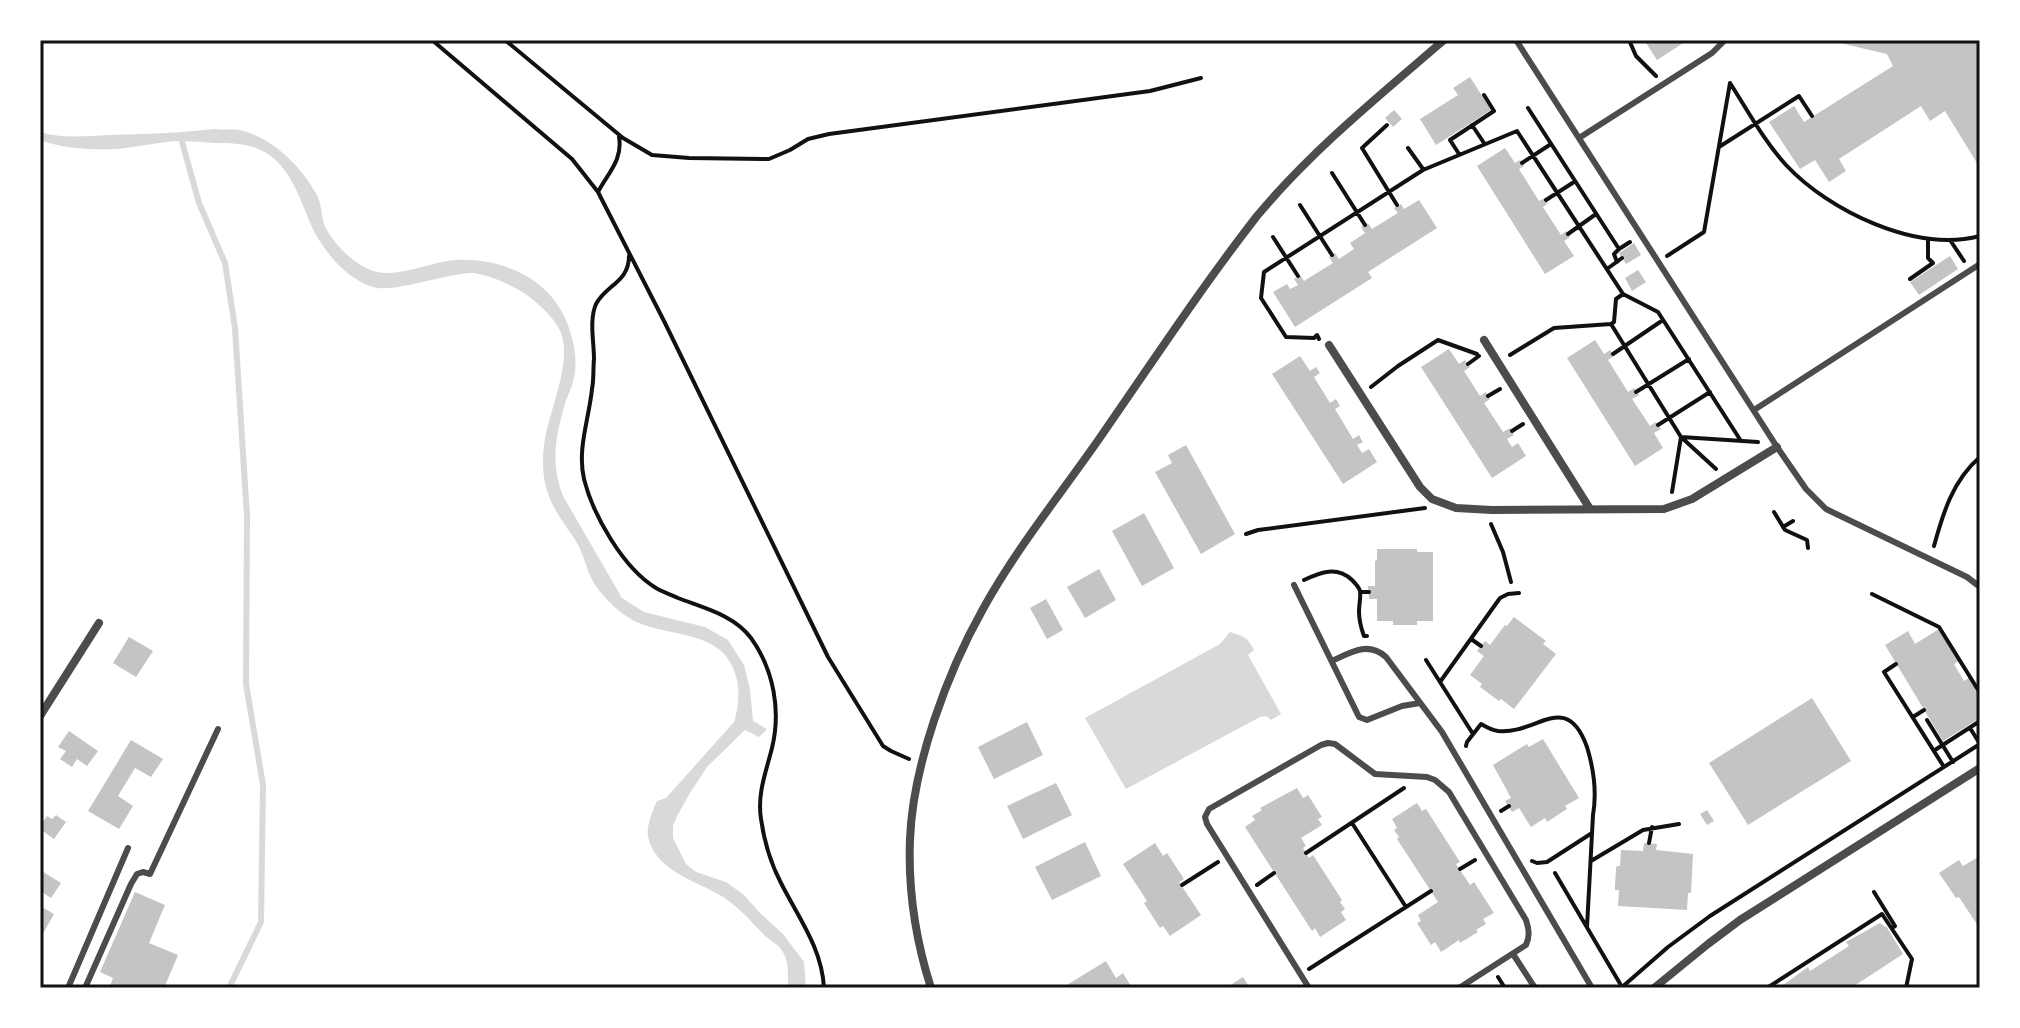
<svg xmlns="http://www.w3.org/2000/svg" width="2020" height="1028" font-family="'DM Sans',sans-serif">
	<rect width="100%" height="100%" fill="#fff"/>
	<!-- water -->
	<path fill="#d9d9d9" d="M 215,129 C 223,130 232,129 240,130 C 273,138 301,166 317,195 C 322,205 321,215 324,224 C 331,241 350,260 366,268 C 391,282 428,262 455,260 C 496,257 544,275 563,314 C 572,332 577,352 575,372 C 574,384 567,396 564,407 C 555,439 551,465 563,496 L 622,598 L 644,612 L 705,627 L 728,640 L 744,665 L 750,689 L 753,721 L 767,729 L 759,737 L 745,730 L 707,767 L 690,793 L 677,816 L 673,826 L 673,838 L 686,864 L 696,872 L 726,882 L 744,895 L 760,913 L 783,934 L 804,962 L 806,988 L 788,988 C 788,976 789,962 783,952 C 779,945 770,940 764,935 C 750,920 736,904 718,894 C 693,880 654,869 648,836 C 646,826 653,810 657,801 L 666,798 L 734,722 C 738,709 740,694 737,680 C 726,628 672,639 634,621 C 621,614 607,601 598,589 C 587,575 586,560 578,545 C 575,538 569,532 565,525 C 559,516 551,504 548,493 C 542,478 542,455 545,439 C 550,409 572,362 561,333 C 557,320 535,300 524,293 C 509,284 492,276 474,273 C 462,272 423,282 409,285 C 397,287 384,290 373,287 C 349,280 328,256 316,235 C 300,204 293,162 256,148 C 242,143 228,143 214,143 C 202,142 190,141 178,141 C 158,142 138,147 118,149 C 92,150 64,149 40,140 L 40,132 C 62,139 86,136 109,135 C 145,134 180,133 215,129 Z
		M 1230,632 C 1244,637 1247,636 1254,650 L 1248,655 L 1281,714 L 1271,720 L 1266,716 L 1260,717 L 1126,789 L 1085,718 L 1220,644 Z"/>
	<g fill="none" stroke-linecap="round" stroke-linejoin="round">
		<!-- stream -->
		<path stroke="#d9d9d9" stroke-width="6" d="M 181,138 L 199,203 L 225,263 L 235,328 L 247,516 L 246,684 L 263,785 L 261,922 L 229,988"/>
	</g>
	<!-- building -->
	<path fill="#c4c4c4" d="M 1644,40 L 1688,40 L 1657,60 Z
		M 1827,40 L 1944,40 L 1951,42 L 1957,40 L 1980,40 L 1980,168 L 1945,111 L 1930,121 L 1921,106 L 1839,159 L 1846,171 L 1829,182 L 1815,160 L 1800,169 L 1769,122 L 1794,106 L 1804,122 L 1893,66 L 1887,54 Z
		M 1470,77 L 1491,110 L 1436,145 L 1420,119 L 1458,95 L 1453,88 Z
		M 1394,110 L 1402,119 L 1393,127 L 1385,118 Z
		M 1505,148 L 1515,163 L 1520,160 L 1524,166 L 1519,169 L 1539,201 L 1545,198 L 1548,203 L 1543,207 L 1561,235 L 1566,231 L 1570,237 L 1564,241 L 1574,256 L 1545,274 L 1477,166 Z
		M 1419,200 L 1437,228 L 1368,272 L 1372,278 L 1295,327 L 1273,292 L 1287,284 L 1290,289 L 1298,285 L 1294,279 L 1300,275 L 1304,281 L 1333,263 L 1329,257 L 1335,253 L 1339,259 L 1354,249 L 1350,243 L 1365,233 L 1361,227 L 1368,223 L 1372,229 L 1398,213 L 1394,208 L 1401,204 L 1404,209 Z
		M 1634,243 L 1641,255 L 1626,264 L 1619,253 Z
		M 1950,256 L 1958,269 L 1919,295 L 1910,282 Z
		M 1638,270 L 1646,282 L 1632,291 L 1625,278 Z
		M 1595,340 L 1604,354 L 1610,350 L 1614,356 L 1608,360 L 1628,392 L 1634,388 L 1639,395 L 1632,399 L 1650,426 L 1656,422 L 1661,429 L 1654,433 L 1663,448 L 1635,466 L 1567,358 Z
		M 1449,349 L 1459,364 L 1465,360 L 1470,367 L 1464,371 L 1480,396 L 1486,392 L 1490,399 L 1484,403 L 1503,432 L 1510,428 L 1514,435 L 1507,439 L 1512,447 L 1518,443 L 1526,456 L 1492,478 L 1421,367 Z
		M 1300,356 L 1310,371 L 1316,367 L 1320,373 L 1314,377 L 1330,403 L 1336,399 L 1340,406 L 1335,409 L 1353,439 L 1359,435 L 1361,439 L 1363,442 L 1357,445 L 1362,453 L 1369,449 L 1377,462 L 1343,484 L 1272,374 Z
		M 1186,445 L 1235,534 L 1201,554 L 1155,472 L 1172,463 L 1168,455 Z
		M 1144,513 L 1174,568 L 1142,586 L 1112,531 Z
		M 1377,549 L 1417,549 L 1417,552 L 1433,552 L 1433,621 L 1417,621 L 1417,625 L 1393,625 L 1393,621 L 1377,621 L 1377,599 L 1369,599 L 1368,586 L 1375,586 L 1375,561 L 1377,560 Z
		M 1099,569 L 1116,600 L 1085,618 L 1067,587 Z
		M 1046,599 L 1063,630 L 1047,639 L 1030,608 Z
		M 1514,617 L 1546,641 L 1543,644 L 1556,654 L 1514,709 L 1501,699 L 1499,701 L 1480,687 L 1482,684 L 1470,675 L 1484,656 L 1477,651 L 1485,641 L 1490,645 L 1505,625 L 1507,626 Z
		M 1939,629 L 1959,661 L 1954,664 L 1964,681 L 1969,678 L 1980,696 L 1980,718 L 1943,741 L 1885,645 L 1908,631 L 1915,644 Z
		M 129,637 L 153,651 L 136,677 L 113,663 Z
		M 1812,698 L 1851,761 L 1748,825 L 1709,763 Z
		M 1027,722 L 1043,755 L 994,779 L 978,747 Z
		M 69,731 L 98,751 L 87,766 L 77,759 L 72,767 L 60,759 L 66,751 L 58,747 Z
		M 1543,739 L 1579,798 L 1565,806 L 1567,809 L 1547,822 L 1545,818 L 1531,827 L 1519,808 L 1512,812 L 1505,801 L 1511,798 L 1493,765 L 1527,744 L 1529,747 Z
		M 131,740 L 163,759 L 151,777 L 135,768 L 118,796 L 133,806 L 119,829 L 88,811 Z
		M 1056,783 L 1072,815 L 1023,839 L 1007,806 Z
		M 1297,788 L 1303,798 L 1308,795 L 1322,817 L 1318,819 L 1322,825 L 1301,838 L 1306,846 L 1303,848 L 1309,858 L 1313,855 L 1342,900 L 1340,902 L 1345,909 L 1341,912 L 1346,920 L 1320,937 L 1315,928 L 1312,931 L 1245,827 L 1255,820 L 1252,816 L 1262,810 L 1260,808 Z
		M 1417,803 L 1422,811 L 1426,809 L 1460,862 L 1456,864 L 1470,885 L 1474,882 L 1494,913 L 1483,919 L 1486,924 L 1476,930 L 1478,932 L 1460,943 L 1459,940 L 1441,952 L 1435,942 L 1431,945 L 1417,923 L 1421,921 L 1418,915 L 1438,902 L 1397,839 L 1399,837 L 1394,830 L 1397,828 L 1392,819 Z
		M 1707,810 L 1714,821 L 1707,825 L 1700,814 Z
		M 56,815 L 66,822 L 54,839 L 40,829 L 40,826 L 47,816 L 52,819 Z
		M 1085,842 L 1101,876 L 1052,900 L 1035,867 Z
		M 1155,843 L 1163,856 L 1167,853 L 1184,879 L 1179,882 L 1201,915 L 1170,936 L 1163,926 L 1160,928 L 1144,903 L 1147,901 L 1123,864 Z
		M 1644,843 L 1657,844 L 1656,850 L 1693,854 L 1691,893 L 1688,893 L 1687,910 L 1618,906 L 1619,890 L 1615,890 L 1615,886 L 1616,868 L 1617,866 L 1620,866 L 1621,850 L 1643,851 Z
		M 1980,856 L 1980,929 L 1959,897 L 1956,898 L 1939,873 L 1959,860 L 1963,866 Z
		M 40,870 L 61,883 L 51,898 L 40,891 Z
		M 135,892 L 165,905 L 149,943 L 178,955 L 164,988 L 115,988 L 110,986 L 113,978 L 100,972 Z
		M 40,906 L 54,914 L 40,939 Z
		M 1880,923 L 1885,927 L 1886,926 L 1903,954 L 1851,988 L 1779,988 L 1808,967 L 1810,971 L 1849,946 L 1846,942 Z
		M 1106,961 L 1116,978 L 1123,973 L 1132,988 L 1062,988 Z
		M 1243,977 L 1250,988 L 1226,988 Z"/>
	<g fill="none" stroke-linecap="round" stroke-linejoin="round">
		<!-- path -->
		<path stroke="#111" stroke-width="4" d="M 432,40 L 572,159 L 598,192 L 664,321 L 828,657 L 883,746 L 891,751 L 909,759
			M 505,40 L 623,138 L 652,155 L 689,158 L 769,159 L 790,150 L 808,139 L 829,134 L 1150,91 L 1201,78
			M 1629,40 L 1636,56 L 1656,76
			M 1946,41 L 1947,40
			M 1730,83 C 1748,111 1764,141 1786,165 C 1829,211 1916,253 1980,236
			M 1528,108 L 1619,249 L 1630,242
			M 1387,125 L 1362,148 L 1397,205
			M 1472,125 L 1484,143
			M 1719,147 L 1799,96 L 1812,116
			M 1408,148 L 1423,169
			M 1459,154 L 1450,140 L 1494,111 L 1484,95
			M 1522,163 L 1551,144
			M 1332,173 L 1365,225
			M 598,192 C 608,173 623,160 619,137
			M 1546,200 L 1574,182
			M 1300,205 L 1332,255
			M 1568,234 L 1596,214
			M 1273,237 L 1298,276
			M 1950,240 L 1964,261
			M 629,256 C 629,282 606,285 596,304 C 589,320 594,342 594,359 C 593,369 594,379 592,389 C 589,419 577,449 584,479 C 593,515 623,568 656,588 C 663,592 671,595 678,598 C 704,608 734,615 751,638 C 774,670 781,711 772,748 C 766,772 757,794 761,819 C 764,840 771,864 781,883 C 798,917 822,948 824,988
			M 1667,256 L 1704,232 L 1730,83
			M 1617,262 L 1614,254 L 1619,249
			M 1607,269 L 1622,258
			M 1910,279 L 1933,263 L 1928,258 L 1928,240
			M 1611,324 L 1614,322 L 1616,299 L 1623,294 L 1658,312 L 1741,441
			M 1611,324 L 1681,437 L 1758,442
			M 1319,339 L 1317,335 L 1314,338 L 1286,337 L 1261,298 L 1264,272 L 1423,170 L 1517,131 L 1623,294
			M 1613,354 L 1663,320
			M 1510,355 L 1554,328 L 1611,324
			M 1468,364 L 1479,356
			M 1371,387 L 1398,366 L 1438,340 L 1477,354
			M 1636,392 L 1689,359
			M 1488,396 L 1500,389
			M 1658,425 L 1710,392
			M 1512,431 L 1523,424
			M 1672,492 L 1681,437 L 1716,469
			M 1774,512 L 1785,530 L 1807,540 L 1808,548
			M 1491,524 L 1503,552 L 1511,582
			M 1783,527 L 1793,521
			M 1246,534 L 1258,530 L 1425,508
			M 1934,546 C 1943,513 1953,480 1980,457
			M 1304,580 C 1321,572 1337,566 1352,580 C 1355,583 1359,587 1360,591 C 1361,597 1359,605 1359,611 C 1359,620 1361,628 1364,636 L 1367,636
			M 1360,592 L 1369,592
			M 1872,594 L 1939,627 L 1980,693
			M 1471,639 L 1481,646
			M 1426,660 L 1473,734
			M 1896,664 L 1884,672 L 1944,767
			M 1440,682 L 1500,598 L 1508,594 L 1519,593
			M 1913,717 L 1924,710
			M 1927,720 L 1953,762
			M 1970,728 L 1980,744
			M 1466,746 L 1467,742 L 1481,724 C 1486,727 1492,730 1498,731 C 1537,735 1566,689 1587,747 C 1594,770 1597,792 1593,815 L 1587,927
			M 1935,750 L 1980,721
			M 1501,811 L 1509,806
			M 1352,823 L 1406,907
			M 1649,843 L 1652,827
			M 1306,853 L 1404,788
			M 1532,861 L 1537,863 L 1547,862 L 1592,833
			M 1591,861 L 1643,830 L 1679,824
			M 1460,869 L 1475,860
			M 1555,873 L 1622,987
			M 1182,885 L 1218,862
			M 1257,885 L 1274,873
			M 1874,892 L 1895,926 L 1892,928
			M 1309,969 L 1431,891
			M 1498,977 L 1505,988
			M 1621,988 L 1668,947 L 1710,916 L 1980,744
			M 1767,988 L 1882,914 L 1912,959 L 1906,988
			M 1980,988 L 1980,987"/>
		<!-- service -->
		<path stroke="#4c4c4c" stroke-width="6" d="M 1516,40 L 1777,447 L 1806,489 L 1826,509 L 1967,577 L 1980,587
			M 1579,138 L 1712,53 L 1725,40
			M 1754,410 L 1980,264
			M 1294,585 L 1359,717 L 1367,720 L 1402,706 L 1420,703
			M 1332,661 C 1351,652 1368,641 1386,657 L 1442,732 L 1592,988
			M 1513,954 L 1535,988
			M 68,988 L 128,848
			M 85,988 L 131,884 L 137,874 L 143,872 L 150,874 L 218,729
			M 1309,988 L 1207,824 L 1205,817 L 1209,809 L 1321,745 L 1328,743 L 1335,744 L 1375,774 L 1427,777 L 1435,780 L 1449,792 L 1526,920 C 1529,929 1530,936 1526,945 L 1459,988"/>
		<!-- minor -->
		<path stroke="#4c4c4c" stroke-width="8" d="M 1484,340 L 1590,509
			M 1329,345 L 1420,487 L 1432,499 L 1456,508 L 1492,510 L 1664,509 L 1692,499 L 1777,447
			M 40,716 L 99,623
			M 931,988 C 916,941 908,888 910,839 C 913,765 947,673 983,609 C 1016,549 1060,495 1099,439 C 1151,364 1201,288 1257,216 C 1312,150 1379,96 1444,40
			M 1654,988 L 1708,944 L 1740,920 L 1980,768"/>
	</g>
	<!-- border -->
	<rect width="2020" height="1028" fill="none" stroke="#ffffff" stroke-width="84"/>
	<rect x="42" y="42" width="1936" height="944" fill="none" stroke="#111" stroke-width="3"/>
</svg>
